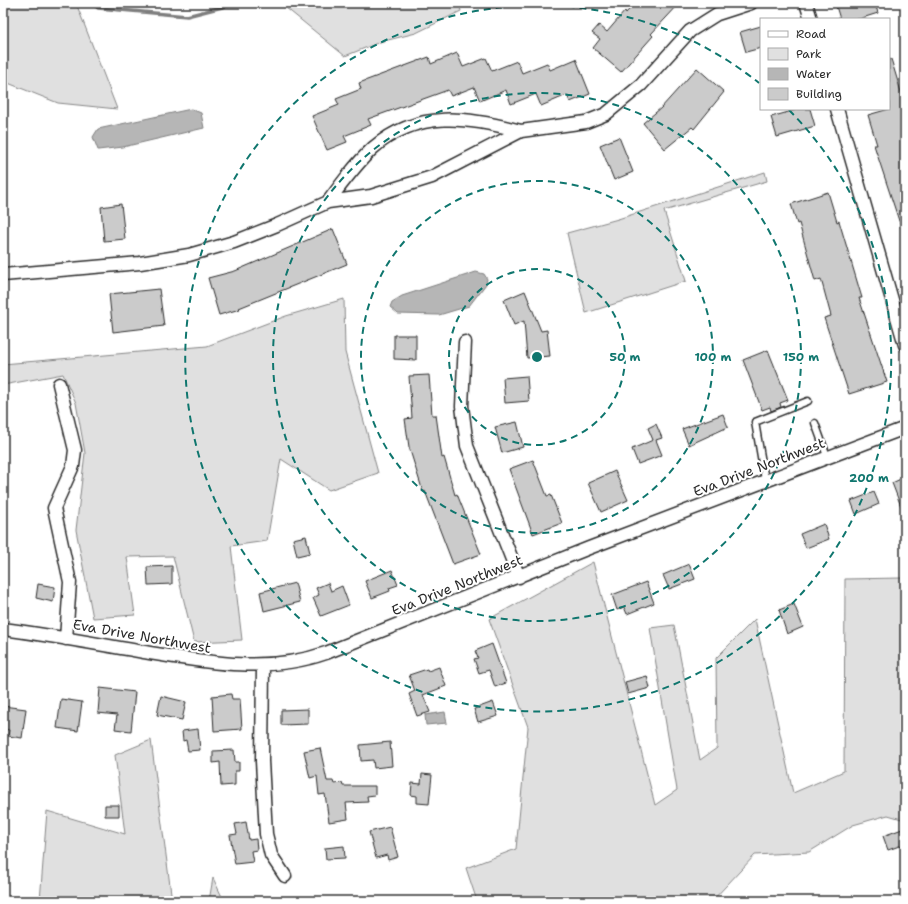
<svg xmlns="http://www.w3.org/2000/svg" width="908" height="904" font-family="'Shantell Sans',sans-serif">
	<rect width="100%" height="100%" fill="#fff"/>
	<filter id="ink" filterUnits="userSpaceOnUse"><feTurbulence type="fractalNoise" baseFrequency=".025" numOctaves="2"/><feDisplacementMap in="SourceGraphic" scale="8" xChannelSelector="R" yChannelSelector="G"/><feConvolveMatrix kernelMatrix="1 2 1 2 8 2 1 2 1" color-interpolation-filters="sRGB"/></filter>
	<g filter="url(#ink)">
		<!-- green -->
		<path fill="#e0e0e0" stroke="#868686" d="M 10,3 L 76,3 L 117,109 L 58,103 L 3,81 L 3,5 Z
			M 280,3 L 459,3 L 461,11 L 416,33 L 380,42 L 345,56 Z
			M 765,172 L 767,181 L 664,211 L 686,281 L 586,313 L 567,233 L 618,219 Z
			M 344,299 L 345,352 L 378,473 L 329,490 L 281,459 L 267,541 L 231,546 L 242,640 L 194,642 L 173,556 L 127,557 L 135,615 L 93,618 L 76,530 L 85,453 L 76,403 L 63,374 L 3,385 L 3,364 L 207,346 L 286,316 Z
			M 593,562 L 655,805 L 677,790 L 650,628 L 674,625 L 700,760 L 717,748 L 716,658 L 755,619 L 793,793 L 844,771 L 845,579 L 902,578 L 905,589 L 905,820 L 888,815 L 853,825 L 809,852 L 755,855 L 712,901 L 600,901 L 584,897 L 557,901 L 477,901 L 466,868 L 516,849 L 528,727 L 489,619 Z
			M 151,740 L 172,901 L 40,901 L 47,811 L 125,834 L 115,755 Z
			M 213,878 L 224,901 L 209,901 Z"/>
		<!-- water -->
		<path fill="#b6b6b6" stroke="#7e7e7e" d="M 191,109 L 201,113 L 204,128 L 123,147 L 98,150 L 93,137 L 98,129 Z
			M 476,272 L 484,274 L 487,279 L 486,284 L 469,306 L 439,315 L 398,314 L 390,307 L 392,302 L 402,296 Z
			M 445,712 L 447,723 L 426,725 L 425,715 Z"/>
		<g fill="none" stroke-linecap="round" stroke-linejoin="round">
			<!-- stream -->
			<path stroke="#7e7e7e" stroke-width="3.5" d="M 92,3 L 98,8 L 187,16 L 238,3"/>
		</g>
		<!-- building -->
		<path fill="#cbcbcb" stroke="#2b2b2b" d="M 635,3 L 680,3 L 651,34 L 653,36 L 621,72 L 593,48 L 600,39 L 592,33 L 599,25 L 607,32 L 625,11 L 626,13 Z
			M 835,3 L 875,3 L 878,13 L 859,19 L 840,19 Z
			M 761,26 L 761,48 L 746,52 L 740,32 Z
			M 457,53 L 463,67 L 486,58 L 492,71 L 517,61 L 522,73 L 547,63 L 550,70 L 576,59 L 590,94 L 570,102 L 567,95 L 541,106 L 536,94 L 511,104 L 506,90 L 480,101 L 474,87 L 451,96 L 448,90 L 368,119 L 371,125 L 344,136 L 347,142 L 327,150 L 312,116 L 339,105 L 336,99 L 361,89 L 359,83 L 429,57 L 431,64 Z
			M 891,59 L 905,105 L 905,233 L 903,233 L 874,145 L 877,145 L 868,115 L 889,109 L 889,60 Z
			M 697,68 L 724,92 L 694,129 L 692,127 L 665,149 L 643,123 L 661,108 Z
			M 799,109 L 810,109 L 815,126 L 777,137 L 771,117 Z
			M 619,137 L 633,172 L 614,180 L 600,145 Z
			M 828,192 L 837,222 L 839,221 L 862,298 L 859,298 L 887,382 L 849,394 L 824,318 L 831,316 L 821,279 L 815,281 L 799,223 L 797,224 L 791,204 Z
			M 121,204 L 125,239 L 104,241 L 101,207 Z
			M 333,229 L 347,264 L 239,308 L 240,309 L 219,315 L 208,278 L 235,271 Z
			M 159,289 L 164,326 L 113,332 L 109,294 Z
			M 525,291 L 541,331 L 547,330 L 550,356 L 527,358 L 524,321 L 514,325 L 504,300 Z
			M 394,335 L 416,335 L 416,360 L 394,359 Z
			M 768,350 L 788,400 L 780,403 L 781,407 L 771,411 L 770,407 L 762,410 L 743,360 Z
			M 429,375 L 432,415 L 436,415 L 442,458 L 444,457 L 455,495 L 457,494 L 481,554 L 453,564 L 425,491 L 423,492 L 409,447 L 405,419 L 412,418 L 409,376 Z
			M 527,376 L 529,401 L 505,403 L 503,378 Z
			M 723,414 L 728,427 L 689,445 L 682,429 Z
			M 517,422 L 523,447 L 502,453 L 495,427 Z
			M 656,424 L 662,438 L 656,440 L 662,455 L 638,464 L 632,449 L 653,440 L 648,428 Z
			M 533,460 L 547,496 L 551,495 L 562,523 L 533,534 L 509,469 Z
			M 615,471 L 628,500 L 601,512 L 588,483 Z
			M 905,477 L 905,514 L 904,514 L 892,483 Z
			M 874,492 L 879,504 L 856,514 L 851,501 Z
			M 824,524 L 829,539 L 806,548 L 800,534 Z
			M 306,536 L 310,553 L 297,556 L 293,539 Z
			M 689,564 L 695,579 L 669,589 L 663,575 Z
			M 172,566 L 172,584 L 148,585 L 147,567 Z
			M 392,570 L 398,585 L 389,588 L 390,591 L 372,598 L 365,581 Z
			M 646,582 L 654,603 L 627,614 L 624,607 L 617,610 L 612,595 Z
			M 295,583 L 300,602 L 264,611 L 260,592 Z
			M 328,583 L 331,591 L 342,586 L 349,605 L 321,616 L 313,598 L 319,595 L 316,588 Z
			M 38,584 L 55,587 L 53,602 L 36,598 Z
			M 794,604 L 803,627 L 787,634 L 779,610 Z
			M 492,644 L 506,683 L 495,687 L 489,670 L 479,673 L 474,659 L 478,658 L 475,651 Z
			M 439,667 L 446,686 L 423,695 L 430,712 L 417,716 L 409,694 L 415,691 L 409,675 L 427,669 L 428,671 Z
			M 647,676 L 650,688 L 628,694 L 625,682 Z
			M 100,688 L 135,692 L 131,731 L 115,729 L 117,715 L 98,713 Z
			M 231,694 L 232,699 L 240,699 L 242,729 L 214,731 L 212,696 Z
			M 161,696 L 186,702 L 182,720 L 157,715 Z
			M 61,699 L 82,702 L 78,731 L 57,728 Z
			M 493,702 L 498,716 L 478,722 L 474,709 Z
			M 3,706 L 26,709 L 22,738 L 8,736 L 9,730 L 3,729 Z
			M 308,709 L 308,724 L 281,725 L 281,710 Z
			M 198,729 L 200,750 L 188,751 L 186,740 L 183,741 L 182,731 Z
			M 390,742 L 392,766 L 374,768 L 373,760 L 361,761 L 360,745 Z
			M 320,748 L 327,781 L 333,781 L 334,784 L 342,783 L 343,786 L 375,786 L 375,795 L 367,796 L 368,802 L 346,803 L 348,819 L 329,822 L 325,794 L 319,795 L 317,776 L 310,778 L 304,751 Z
			M 234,750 L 235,762 L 239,762 L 239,771 L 235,771 L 235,785 L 221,786 L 220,762 L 213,763 L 213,751 Z
			M 422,774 L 432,775 L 429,804 L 417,803 L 417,796 L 411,795 L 412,783 L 421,784 Z
			M 105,805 L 119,805 L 119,816 L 105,816 Z
			M 246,822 L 249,840 L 256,839 L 257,850 L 251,851 L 253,862 L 235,864 L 230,835 L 237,834 L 235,824 Z
			M 390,827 L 398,857 L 388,860 L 387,855 L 376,858 L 369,832 Z
			M 905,828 L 905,844 L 888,850 L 883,836 Z
			M 344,846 L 345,858 L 326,859 L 325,848 Z"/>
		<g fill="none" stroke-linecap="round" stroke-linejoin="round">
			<defs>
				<path id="service" d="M 815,423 L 827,456
					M 765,480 L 755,422 L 808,401"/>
				<path id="minor" d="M 806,3 L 811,19
					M 837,109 L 905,345
					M 328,202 C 342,183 356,164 373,148 C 418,109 468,117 521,131
					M 3,275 L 140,263 L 189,255 L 234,242 L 277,225 L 328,202 L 371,196 L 432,177 L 521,131 L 586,122 L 606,114 L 641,85 L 690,31 L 717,14 L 751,3
					M 465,342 L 462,406 L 467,446 L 519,577
					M 59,384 L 75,450 L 73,466 L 54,508 L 70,582 L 66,639
					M 3,629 C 50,635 97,644 144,652 C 205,662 266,674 326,653 L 589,548 L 905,428
					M 263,665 L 262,761 L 266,834 L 271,855 L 285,876"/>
			</defs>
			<!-- service casing -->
			<use href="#service" stroke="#2b2b2b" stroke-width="9"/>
			<!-- minor casing -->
			<use href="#minor" stroke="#2b2b2b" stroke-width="15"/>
			<!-- service -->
			<use href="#service" stroke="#fff" stroke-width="6"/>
			<!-- minor -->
			<use href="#minor" stroke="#fff" stroke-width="12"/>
		</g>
	</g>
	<!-- distance rings -->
	<g fill="none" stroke="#0f766e" stroke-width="2" stroke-dasharray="7 5">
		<circle cx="537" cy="357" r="88"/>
		<circle cx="537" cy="357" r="176"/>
		<circle cx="537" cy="357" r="264"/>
		<path d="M789 110A353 353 0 1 1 759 83"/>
	</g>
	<g text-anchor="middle" stroke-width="4" stroke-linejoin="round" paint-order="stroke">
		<!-- street labels -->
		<g font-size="14" fill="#2b2b2b" stroke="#fff">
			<text transform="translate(759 467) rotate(-21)" y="5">Eva Drive Northwest</text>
			<text transform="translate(457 585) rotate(-22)" y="5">Eva Drive Northwest</text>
			<text transform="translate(142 636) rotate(10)" y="5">Eva Drive Northwest</text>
		</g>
	</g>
	<circle cx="537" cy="357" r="6" fill="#0f766e" stroke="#fff" stroke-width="2"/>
	<g font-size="12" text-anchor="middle" font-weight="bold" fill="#0f766e" stroke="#fff" stroke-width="4" stroke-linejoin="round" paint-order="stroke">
		<text x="625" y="361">50 m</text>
		<text x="713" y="361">100 m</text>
		<text x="801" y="361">150 m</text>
		<text x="869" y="482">200 m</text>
	</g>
	<!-- margin -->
	<rect width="908" height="904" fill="none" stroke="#fff" stroke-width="16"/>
	<rect x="8" y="8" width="892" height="888" fill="none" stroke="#2b2b2b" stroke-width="1.5" filter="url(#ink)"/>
	<!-- legend -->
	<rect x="760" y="18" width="130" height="92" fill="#ffffff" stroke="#aaaaaa"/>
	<rect x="768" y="31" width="20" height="6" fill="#ffffff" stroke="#aaaaaa"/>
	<text x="796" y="38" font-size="12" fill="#2b2b2b">Road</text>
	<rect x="768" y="48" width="20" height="12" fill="#e0e0e0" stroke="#aaaaaa"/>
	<text x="796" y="58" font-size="12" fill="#2b2b2b">Park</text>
	<rect x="768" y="68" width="20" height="12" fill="#b6b6b6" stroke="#aaaaaa"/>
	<text x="796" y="78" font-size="12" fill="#2b2b2b">Water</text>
	<rect x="768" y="88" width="20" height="12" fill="#cbcbcb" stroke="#aaaaaa"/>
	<text x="796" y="98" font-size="12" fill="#2b2b2b">Building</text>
</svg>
